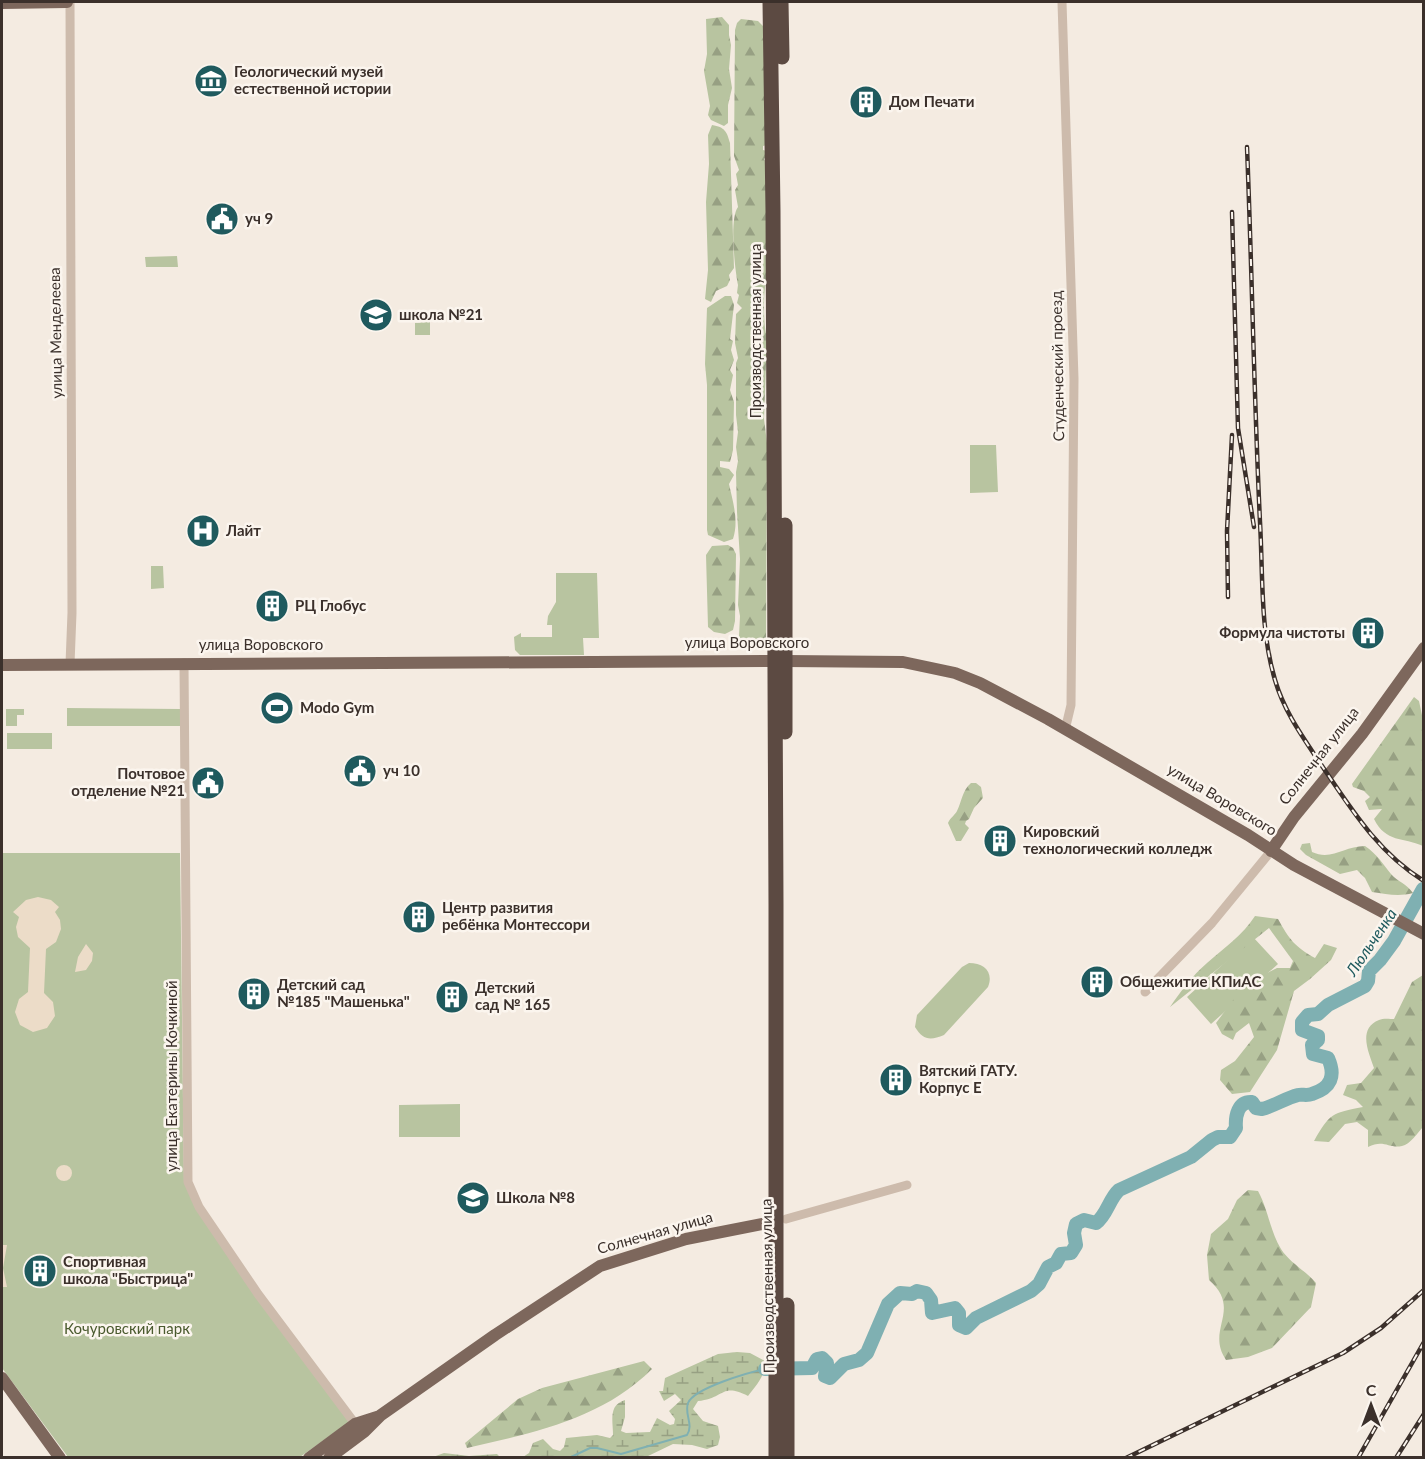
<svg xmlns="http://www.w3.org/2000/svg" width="1425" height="1459" font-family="Lato,sans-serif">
	<defs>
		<pattern id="forest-firs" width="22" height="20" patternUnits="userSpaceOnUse" patternTransform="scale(1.5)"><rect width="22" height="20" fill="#b8c4a0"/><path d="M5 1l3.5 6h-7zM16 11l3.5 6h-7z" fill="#97a083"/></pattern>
		<pattern id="wetland-marsh" width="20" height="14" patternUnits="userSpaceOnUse" patternTransform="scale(1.5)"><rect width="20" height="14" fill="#b8c4a0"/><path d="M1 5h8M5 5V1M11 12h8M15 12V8" fill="none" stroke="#97a083"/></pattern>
	</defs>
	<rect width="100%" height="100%" fill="#f4ebe1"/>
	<!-- green -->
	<path fill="#b8c4a0" d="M 177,256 L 178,267 L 146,267 L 145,257 Z
		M 430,322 L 430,335 L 415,335 L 415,323 Z
		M 970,445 L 996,445 L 998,492 L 970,493 Z
		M 151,566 L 163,566 L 164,588 L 151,589 Z
		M 556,573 L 597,573 L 599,638 L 583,638 L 584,655 L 520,655 L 515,650 L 514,637 L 521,633 L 521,637 L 552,637 L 552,625 L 547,625 L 548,616 L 556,602 Z
		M 67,708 L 180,709 L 180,726 L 67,726 Z
		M 6,709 L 24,709 L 24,715 L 17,715 L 17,726 L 6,726 Z
		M 7,733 L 52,733 L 52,749 L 7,749 Z
		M 2,853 L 180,853 L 184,1182 L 349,1422 L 300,1457 L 68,1457 L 2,1368 Z
		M 1253,937 L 1278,964 L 1211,1024 L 1187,997 Z
		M 969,963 C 984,963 994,972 988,987 L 944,1035 C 930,1041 923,1040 915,1027 L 917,1015 L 962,967 Z
		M 460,1104 L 460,1137 L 399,1137 L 399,1105 Z"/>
	<!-- forest -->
	<path fill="url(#forest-firs)" d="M 722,17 L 729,25 L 729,35 L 731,45 L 729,69 L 732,88 L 728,105 L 728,123 L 724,126 L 711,120 L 708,115 L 710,106 L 704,71 L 707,54 L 706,19 Z
		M 741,19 L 758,21 L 769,32 L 767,145 L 763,146 L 763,150 L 767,151 L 768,155 L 764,159 L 767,165 L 767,278 C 763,288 763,327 767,337 L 764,419 L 767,443 L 766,639 L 753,645 L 741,641 L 739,636 L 740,616 L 738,605 L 740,559 L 737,512 L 736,472 L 738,461 L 736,447 L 738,432 L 736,415 L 736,363 L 738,358 L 735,343 L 736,314 L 742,308 L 737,303 L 739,295 L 737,293 L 738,285 C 735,270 729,219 738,207 L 735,190 L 738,185 L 736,174 L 739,170 L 734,156 L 735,30 L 737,23 Z
		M 712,125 C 725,127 727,132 730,143 L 734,268 L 729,275 L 730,280 L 727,286 L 716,291 L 711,302 L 705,299 L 708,270 L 706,202 L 709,164 L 708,135 Z
		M 725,296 L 731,296 L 734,305 L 730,339 L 733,341 L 731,350 L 734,360 L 730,370 L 733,375 L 730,390 L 734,402 L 733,450 L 730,462 L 720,461 L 720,467 L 729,469 L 734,475 L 729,484 C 733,502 739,521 733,539 L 724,542 L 708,535 L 707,530 L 707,385 L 705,364 L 707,308 Z
		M 728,545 L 733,548 L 736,554 L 735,621 L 733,630 L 725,634 L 714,632 L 708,627 L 706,555 L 712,546 Z
		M 1414,697 L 1419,701 L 1423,720 L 1423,846 C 1403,837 1386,843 1374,819 L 1382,809 L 1369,810 L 1365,801 L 1370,797 L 1364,791 L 1353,787 L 1352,784 Z
		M 971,783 L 976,783 L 981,787 L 983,798 L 974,808 L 969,819 L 966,821 L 965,824 L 969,828 L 961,841 L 956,841 L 948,823 C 950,818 955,815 957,811 C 962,801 962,791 971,783 Z
		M 1310,843 L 1312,852 C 1332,861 1344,846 1365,846 C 1378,855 1382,863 1391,874 C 1398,882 1406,883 1413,893 C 1398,897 1387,894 1372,892 L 1365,878 L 1357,870 L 1340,874 L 1306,855 L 1300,849 L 1302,844 Z
		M 1255,916 L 1278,919 C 1289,939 1295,947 1315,958 L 1324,944 L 1337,948 L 1331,960 L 1310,979 L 1294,991 L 1277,1050 L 1250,1092 L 1232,1094 L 1220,1080 L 1221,1070 L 1235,1061 L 1254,1037 L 1249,1023 L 1236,1033 L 1233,1040 L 1222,1034 L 1216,1023 L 1245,984 L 1277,968 L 1290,968 L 1293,961 L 1269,928 L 1170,1007 C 1181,991 1192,976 1207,963 C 1224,948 1243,935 1255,916 Z
		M 1423,975 L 1423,1127 C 1418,1132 1410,1145 1402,1146 C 1389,1149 1384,1139 1368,1147 L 1368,1130 L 1357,1122 L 1345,1124 L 1329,1142 L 1314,1141 C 1330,1113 1332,1113 1363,1107 L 1356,1100 L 1343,1095 L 1347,1085 L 1361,1083 L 1374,1068 C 1369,1053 1357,1029 1379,1020 C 1383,1018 1390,1019 1394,1019 L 1412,982 Z
		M 1248,1190 L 1258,1191 C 1268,1209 1270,1231 1281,1249 C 1290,1263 1306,1271 1316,1283 L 1311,1307 L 1272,1348 L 1248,1357 L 1226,1360 C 1205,1329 1243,1310 1209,1280 L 1207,1255 L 1211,1234 L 1228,1219 L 1237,1200 Z
		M 644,1361 L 652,1369 C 602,1419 533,1433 467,1448 L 465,1443 L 518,1399 L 542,1388 Z"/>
	<!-- wetland -->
	<path fill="url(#wetland-marsh)" d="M 737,1352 L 750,1353 L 765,1361 C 766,1375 756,1386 748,1396 C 721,1382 724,1399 698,1401 L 693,1409 L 703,1421 L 718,1426 L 720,1437 L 718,1445 L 707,1449 L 692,1445 L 673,1444 L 646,1457 L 523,1457 L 529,1453 L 533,1443 L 543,1439 L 553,1449 L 560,1451 L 564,1447 L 566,1438 L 597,1435 L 610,1438 L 613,1435 C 613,1421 608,1405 625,1400 L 625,1417 L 621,1431 L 626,1433 L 650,1432 L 657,1418 L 670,1425 L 674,1424 L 675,1419 L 669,1411 L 681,1400 L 675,1394 L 664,1401 L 659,1391 L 663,1391 L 665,1378 L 718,1354 Z
		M 444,1453 L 469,1456 L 497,1454 L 500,1457 L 433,1457 Z"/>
	<!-- plaza -->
	<path fill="#ecdcc8" d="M 38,897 L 51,900 L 59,907 L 55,912 L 60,920 L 61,929 L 56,942 L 46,949 L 44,993 L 53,1002 L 55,1016 L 47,1028 L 33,1032 L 20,1025 L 15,1012 L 19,999 L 28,992 L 30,948 L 18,937 L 16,927 L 19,917 L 13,912 L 26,900 Z
		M 86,944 L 93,953 L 92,961 L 86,970 L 75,972 L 78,957 Z
		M56 1173a8 8 0 1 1 16 0a8 8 0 1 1-16 0Z
		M 2,1245 L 7,1245 L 3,1268 L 7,1287 L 2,1287 Z"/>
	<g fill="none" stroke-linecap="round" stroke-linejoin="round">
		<!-- stream -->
		<path stroke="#7fb0b2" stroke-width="2" d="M 569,1458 L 590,1448 L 597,1448 L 621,1454 L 687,1435 C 694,1425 684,1414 688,1403 C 694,1388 750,1372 765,1369"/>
		<!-- river -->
		<path stroke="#7fb0b2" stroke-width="14" d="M 765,1369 L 812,1368 L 817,1359 L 822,1358 L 827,1363 L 825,1376 L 830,1378 L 844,1364 L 859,1360 L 867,1353 L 888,1304 L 900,1293 L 912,1294 L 917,1291 L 926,1293 L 931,1300 L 932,1313 L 955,1308 L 959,1313 L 959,1325 L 966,1328 L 976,1318 L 1031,1291 L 1039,1284 L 1048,1267 L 1056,1263 L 1061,1254 L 1071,1253 L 1076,1245 L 1074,1233 L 1076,1224 L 1084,1220 L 1096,1223 C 1107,1215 1109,1199 1119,1190 L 1191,1157 L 1212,1140 L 1218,1137 L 1230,1137 L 1236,1128 C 1235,1116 1238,1101 1252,1102 L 1256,1108 L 1262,1109 C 1274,1106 1286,1098 1298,1095 C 1302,1094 1307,1096 1312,1094 C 1331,1088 1336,1076 1328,1058 L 1313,1054 L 1312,1045 L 1318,1040 L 1318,1036 L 1302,1030 L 1302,1022 L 1308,1015 L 1318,1014 L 1328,1005 L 1365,986 L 1368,981 L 1369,971 L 1380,960 L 1394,941 L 1423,889"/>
		<!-- minor -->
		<path stroke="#cdbbac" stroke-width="9" d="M 70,2 L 72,613 L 70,664
			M 1062,2 L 1074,379 L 1071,705 L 1065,730
			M 184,663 L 188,1182 L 199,1207 L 258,1294 L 359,1429
			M 1145,992 L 1212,923 L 1271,851
			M 786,1219 L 907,1185"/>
		<!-- major -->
		<path stroke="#7d675c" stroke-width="12" d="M 2,3 L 67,2
			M 786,661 L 903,662 L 955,673 L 980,683 L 1048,719 L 1248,835 L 1294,865 L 1424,934
			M 2,665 L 774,661
			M 1271,851 L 1294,817 L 1362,734 L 1424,648
			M 2,1378 L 60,1458
			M 309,1458 L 355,1424 L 380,1416
			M 329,1458 L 364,1432 L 381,1415 L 495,1335 L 600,1266 L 686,1239 L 777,1221"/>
		<!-- highway -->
		<path stroke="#5c4a42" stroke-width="15" d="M 770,2 L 773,211 L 776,904 L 776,1458
			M 781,2 L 782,57
			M 785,732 L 785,525
			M 787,1305 L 787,1458"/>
		<defs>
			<path id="rail" d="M 1247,147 C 1252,272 1254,397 1260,522 C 1263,574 1260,630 1275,680 C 1284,711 1302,736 1320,763 C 1350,807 1377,852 1424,881
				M 1232,212 L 1238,428 L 1254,527
				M 1228,597 L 1227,531 L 1232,435
				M 1126,1458 L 1343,1353 L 1381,1328 L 1424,1290
				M 1358,1458 L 1424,1342
				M 1396,1458 L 1424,1414"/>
		</defs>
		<!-- rail casing -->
		<use href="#rail" stroke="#3b302b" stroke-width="4.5"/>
		<!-- rail -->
		<use href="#rail" stroke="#fbf5ee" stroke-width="2" stroke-dasharray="7" stroke-linecap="butt"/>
	</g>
	<!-- icons -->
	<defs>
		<symbol id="museum-disc" viewBox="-11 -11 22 22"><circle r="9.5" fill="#1f5a5e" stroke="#fbf5ee"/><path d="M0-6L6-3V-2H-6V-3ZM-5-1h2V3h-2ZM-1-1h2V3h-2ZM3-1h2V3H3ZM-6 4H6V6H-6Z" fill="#fff"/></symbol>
		<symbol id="building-disc" viewBox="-11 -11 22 22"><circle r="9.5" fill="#1f5a5e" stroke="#fbf5ee"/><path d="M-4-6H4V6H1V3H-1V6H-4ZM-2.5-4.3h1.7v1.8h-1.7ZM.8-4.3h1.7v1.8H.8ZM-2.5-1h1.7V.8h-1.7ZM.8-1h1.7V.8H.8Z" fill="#fff"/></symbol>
		<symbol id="civic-disc" viewBox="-11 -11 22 22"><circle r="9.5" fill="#1f5a5e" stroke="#fbf5ee"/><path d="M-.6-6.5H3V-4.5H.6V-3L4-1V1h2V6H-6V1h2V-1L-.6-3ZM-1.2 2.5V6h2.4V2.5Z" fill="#fff"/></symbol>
		<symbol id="school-disc" viewBox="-11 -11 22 22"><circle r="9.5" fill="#1f5a5e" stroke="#fbf5ee"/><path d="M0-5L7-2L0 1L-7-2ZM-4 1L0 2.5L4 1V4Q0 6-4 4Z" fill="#fff"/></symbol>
		<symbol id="hospital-disc" viewBox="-11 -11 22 22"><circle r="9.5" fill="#1f5a5e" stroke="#fbf5ee"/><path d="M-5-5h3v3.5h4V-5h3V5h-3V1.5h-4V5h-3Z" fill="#fff"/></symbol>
		<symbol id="stadium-disc" viewBox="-11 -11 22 22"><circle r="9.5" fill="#1f5a5e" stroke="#fbf5ee"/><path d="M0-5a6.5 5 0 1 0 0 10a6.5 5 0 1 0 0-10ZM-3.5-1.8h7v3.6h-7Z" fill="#fff"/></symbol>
	</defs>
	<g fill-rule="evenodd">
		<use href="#museum-disc" x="192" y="62" width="38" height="38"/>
		<use href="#building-disc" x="847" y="83" width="38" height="38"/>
		<use href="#civic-disc" x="203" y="200" width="38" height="38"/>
		<use href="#school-disc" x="357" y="296" width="38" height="38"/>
		<use href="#hospital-disc" x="184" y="512" width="38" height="38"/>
		<use href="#building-disc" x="253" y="587" width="38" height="38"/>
		<use href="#building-disc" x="1349" y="614" width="38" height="38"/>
		<use href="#stadium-disc" x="258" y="689" width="38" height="38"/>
		<use href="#civic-disc" x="341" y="752" width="38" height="38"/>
		<use href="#civic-disc" x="189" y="764" width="38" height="38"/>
		<use href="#building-disc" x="981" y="822" width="38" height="38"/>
		<use href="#building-disc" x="400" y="898" width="38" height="38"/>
		<use href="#building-disc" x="1078" y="963" width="38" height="38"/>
		<use href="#building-disc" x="235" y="975" width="38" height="38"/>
		<use href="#building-disc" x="433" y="978" width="38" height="38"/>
		<use href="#building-disc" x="877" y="1061" width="38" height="38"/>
		<use href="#school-disc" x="454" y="1179" width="38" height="38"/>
		<use href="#building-disc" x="21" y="1252" width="38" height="38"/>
	</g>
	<g text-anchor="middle" stroke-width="5" stroke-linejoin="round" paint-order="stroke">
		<!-- poi labels -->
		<g font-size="15" font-weight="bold" fill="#3b302b" stroke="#fbf5ee" text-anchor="start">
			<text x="234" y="77">Геологический музей<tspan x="234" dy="17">естественной истории</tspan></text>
			<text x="889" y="107">Дом Печати</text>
			<text x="245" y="224">уч 9</text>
			<text x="399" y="320">школа №21</text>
			<text x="226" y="536">Лайт</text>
			<text x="295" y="611">РЦ Глобус</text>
			<text x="1345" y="638" text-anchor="end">Формула чистоты</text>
			<text x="300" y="713">Modo Gym</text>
			<text x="383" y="776">уч 10</text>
			<text x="185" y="779" text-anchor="end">Почтовое<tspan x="185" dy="17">отделение №21</tspan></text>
			<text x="1023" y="837">Кировский<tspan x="1023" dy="17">технологический колледж</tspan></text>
			<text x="442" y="913">Центр развития<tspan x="442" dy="17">ребёнка Монтессори</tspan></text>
			<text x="1120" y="987">Общежитие КПиАС</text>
			<text x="277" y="990">Детский сад<tspan x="277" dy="17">№185 "Машенька"</tspan></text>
			<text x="475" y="993">Детский<tspan x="475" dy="17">сад № 165</tspan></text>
			<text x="919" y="1076">Вятский ГАТУ.<tspan x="919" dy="17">Корпус Е</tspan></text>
			<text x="496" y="1203">Школа №8</text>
			<text x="63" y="1267">Спортивная<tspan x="63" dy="17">школа "Быстрица"</tspan></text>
		</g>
		<!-- street labels -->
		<g font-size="15" fill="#3b302b" stroke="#fbf5ee">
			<text transform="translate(756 331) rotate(-90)" y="5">Производственная улица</text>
			<text transform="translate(56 333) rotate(-91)" y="5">улица Менделеева</text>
			<text transform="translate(1058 366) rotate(-91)" y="5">Студенческий проезд</text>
			<text x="747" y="648">улица Воровского</text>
			<text x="261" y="650">улица Воровского</text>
			<text transform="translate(1319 756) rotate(-52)" y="5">Солнечная улица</text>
			<text transform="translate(1222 800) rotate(31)" y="5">улица Воровского</text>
			<text transform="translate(172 1076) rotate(-90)" y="5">улица Екатерины Кочкиной</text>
			<text transform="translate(655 1233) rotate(-16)" y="5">Солнечная улица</text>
			<text transform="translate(768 1286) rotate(-91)" y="5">Производственная улица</text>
		</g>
		<!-- park labels -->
		<g font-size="15" fill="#4a5a2e" stroke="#fbf5ee">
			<text x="127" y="1334">Кочуровский парк</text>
		</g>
		<!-- water labels -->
		<g font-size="16" font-style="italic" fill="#1f5a5e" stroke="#fbf5ee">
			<text transform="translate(1371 942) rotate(-56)" y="6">Люльченка</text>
		</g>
	</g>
	<!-- border -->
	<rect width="1425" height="1459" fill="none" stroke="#3b302b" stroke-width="6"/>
	<!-- north arrow -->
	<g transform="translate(1371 1405)" stroke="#fbf5ee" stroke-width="4.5" paint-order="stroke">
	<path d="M0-4.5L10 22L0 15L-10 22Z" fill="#3b302b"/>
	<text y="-9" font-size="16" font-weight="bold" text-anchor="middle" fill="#3b302b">С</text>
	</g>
</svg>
